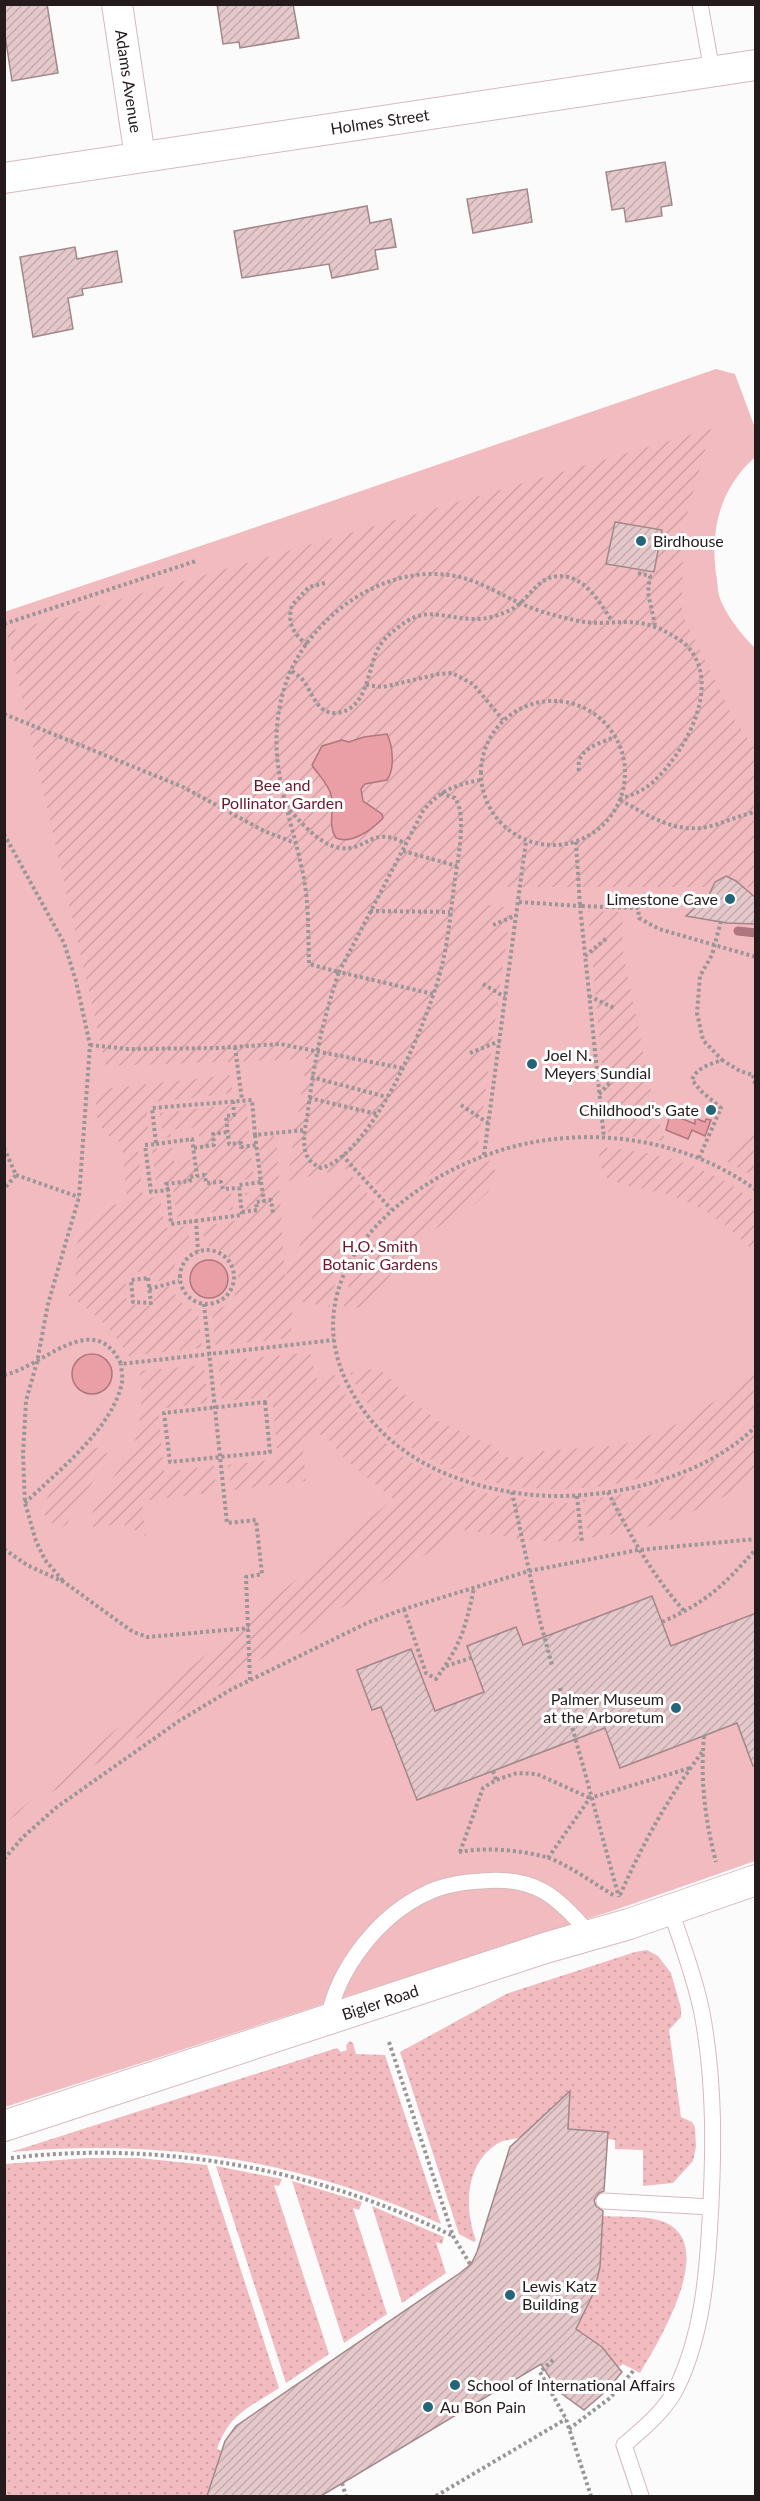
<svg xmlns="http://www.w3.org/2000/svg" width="760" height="2501" font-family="Lato,sans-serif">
	<defs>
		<pattern id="grass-dots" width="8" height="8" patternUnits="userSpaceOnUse" patternTransform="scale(1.5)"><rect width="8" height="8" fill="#f2bbc0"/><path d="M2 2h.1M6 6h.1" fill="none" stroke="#cfa0a4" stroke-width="1.8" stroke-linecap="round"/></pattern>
		<pattern id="garden-furrows" width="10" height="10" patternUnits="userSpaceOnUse" patternTransform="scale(1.5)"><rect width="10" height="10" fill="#f2bbc0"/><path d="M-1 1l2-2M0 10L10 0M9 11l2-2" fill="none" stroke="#cfa0a4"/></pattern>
		<pattern id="building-hatch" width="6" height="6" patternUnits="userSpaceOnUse" patternTransform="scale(1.5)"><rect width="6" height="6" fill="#e4c8ca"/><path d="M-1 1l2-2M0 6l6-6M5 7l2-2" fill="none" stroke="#c3abad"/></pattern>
	</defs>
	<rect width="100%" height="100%" fill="#fbfbfb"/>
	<!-- grass -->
	<path fill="url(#grass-dots)" d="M 647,1950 L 658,1956 L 671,1973 L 681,2008 L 681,2017 L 669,2030 L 681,2117 L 692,2122 L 695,2127 L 696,2147 L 693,2161 L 673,2183 L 643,2186 L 643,2150 L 615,2149 L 615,2140 L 607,2139 L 607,2132 L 576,2130 L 568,2136 L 569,2092 C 554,2106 539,2123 522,2136 C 516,2140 504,2139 497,2144 C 465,2164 464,2209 476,2240 L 474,2242 L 459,2234 L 400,2052 L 506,1994 L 635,1952 Z
		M 349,2041 L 353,2043 L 356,2054 L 385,2055 L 441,2224 C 300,2160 165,2138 11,2152 L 337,2048 L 341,2052 L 347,2050 L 346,2046 Z
		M 87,2158 L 139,2158 L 207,2165 L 279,2388 C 250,2407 229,2414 217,2449 L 222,2451 L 207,2496 L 5,2496 L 4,2164 Z
		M 216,2166 L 282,2179 L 279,2186 L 274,2185 L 329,2354 L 286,2383 Z
		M 292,2181 L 362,2202 L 359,2210 L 353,2208 L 387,2314 L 344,2343 Z
		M 372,2206 L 444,2237 L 442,2244 L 436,2242 L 446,2273 L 402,2303 Z
		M 603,2216 C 618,2217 645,2216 658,2220 C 723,2237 659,2341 640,2373 L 623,2364 L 619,2367 C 605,2350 594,2339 574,2331 C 598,2295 601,2258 603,2216 Z"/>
	<!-- park -->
	<path fill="#f2bbc0" d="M 716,369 L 735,374 L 755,428 L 755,457 C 721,488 710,527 716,574 C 718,582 717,593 721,601 C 729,619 742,635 756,649 L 755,1861 L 618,1909 L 5,2107 L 4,612 L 233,535 Z"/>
	<!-- garden -->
	<path fill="url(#garden-furrows)" d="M 711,429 L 683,529 L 682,614 L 734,719 L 755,749 L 755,887 L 494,887 L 489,905 L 511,908 L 477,1152 L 434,1172 L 392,1202 L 359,1166 L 287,1181 L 307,1059 L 106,1066 L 7,632 Z
		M 588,911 L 623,912 L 622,947 L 651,1091 L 665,1141 L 608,1133 Z
		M 230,1075 L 233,1093 L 146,1103 L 149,1138 L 137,1140 L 143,1198 L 160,1197 L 165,1228 L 188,1226 L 190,1248 L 176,1261 L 171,1279 L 152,1282 L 149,1271 L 125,1273 L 127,1304 L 154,1306 L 154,1290 L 172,1286 C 176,1300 184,1307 198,1312 L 202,1348 L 128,1356 C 114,1329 92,1311 68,1295 C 72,1286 76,1278 77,1268 C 78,1260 75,1252 77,1245 C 84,1219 103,1207 127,1201 L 122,1143 C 100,1134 93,1118 97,1095 L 104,1089 Z
		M 246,1103 L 254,1178 L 230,1182 L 233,1210 L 176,1217 L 173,1184 L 156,1185 L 152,1149 L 172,1147 L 174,1162 L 202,1158 L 198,1127 L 170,1130 L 171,1137 L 163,1138 L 160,1113 Z
		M 754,1123 L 756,1124 L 755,1178 L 727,1161 Z
		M 276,1136 L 285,1277 L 313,1216 L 351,1175 L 383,1210 C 357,1236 335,1270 329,1307 L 293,1300 L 291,1338 L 216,1346 L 212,1311 C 252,1302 244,1251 205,1245 L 203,1226 L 246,1219 L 245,1193 L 264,1191 L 259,1143 L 265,1143 L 264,1137 Z
		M 598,1147 C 656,1151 710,1165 755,1202 L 755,1253 C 730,1226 705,1207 669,1195 C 656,1191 614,1184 607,1178 C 600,1171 600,1157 598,1147 Z
		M 496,1159 L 494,1181 L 488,1192 L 474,1205 L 430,1232 L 390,1275 L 373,1301 L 365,1306 L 357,1308 L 344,1306 C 353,1235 430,1176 496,1159 Z
		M 310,1352 L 317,1379 L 335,1375 C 381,1472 473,1501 574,1503 L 580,1542 L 536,1541 L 464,1530 L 5,1822 L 393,1499 L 345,1459 L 324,1434 L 302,1438 L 306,1481 L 232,1490 L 228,1465 L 278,1459 L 272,1397 L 222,1401 L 218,1362 Z
		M 755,1360 L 755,1417 C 667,1502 486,1518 392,1432 C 374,1415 361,1395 350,1373 L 373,1369 L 385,1373 L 408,1398 L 441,1423 L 491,1445 L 506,1457 L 525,1457 L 532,1452 L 622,1445 L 670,1428 L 720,1398 L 743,1377 Z
		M 204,1365 L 208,1403 L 158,1409 L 164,1472 L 214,1466 L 216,1492 L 142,1501 L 146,1536 L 122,1524 L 93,1527 L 90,1524 C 94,1498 116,1476 129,1454 C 143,1430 142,1397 140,1371 Z
		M 755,1432 L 755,1478 L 749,1483 C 693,1515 652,1530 588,1538 L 583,1500 C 648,1493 705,1475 755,1432 Z
		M 96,1447 L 107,1453 L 104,1463 L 67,1524 L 61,1528 C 52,1524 43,1518 44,1507 C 46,1494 75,1454 87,1448 C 88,1448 96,1447 96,1447 Z"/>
	<!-- water -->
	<path fill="#ea9fa7" stroke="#af777d" stroke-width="1.5" d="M 387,734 C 393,746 395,769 387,780 L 365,784 L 361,789 L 363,801 L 382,814 L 383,818 C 373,829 351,845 336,838 C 327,824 335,811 331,795 C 328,783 318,775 312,765 L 322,746 L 342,740 L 349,742 L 364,737 Z
		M 670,1114 L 695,1124 L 695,1118 L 705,1122 L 706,1119 L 711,1120 L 705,1136 L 692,1130 L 688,1139 L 666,1130 Z
		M190 1279a19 19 0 1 1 38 0a19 19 0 1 1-38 0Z
		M72 1374a20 20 0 1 1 40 0a20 20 0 1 1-40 0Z"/>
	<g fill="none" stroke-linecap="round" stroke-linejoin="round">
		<!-- stream -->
		<path stroke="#af777d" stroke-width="9" d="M 738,931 L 756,933"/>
	</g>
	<!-- building -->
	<path fill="url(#building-hatch)" stroke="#a18789" stroke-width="1.5" d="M 4,4 L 47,4 L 58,73 L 12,81 L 4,29 Z
		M 217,4 L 293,4 L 299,38 L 240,48 L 239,42 L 223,44 Z
		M 665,162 L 672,205 L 661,207 L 662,216 L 626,222 L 624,208 L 612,210 L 606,172 Z
		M 527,189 L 532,222 L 473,233 L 467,199 Z
		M 367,206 L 370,223 L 391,219 L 396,247 L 375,250 L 378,269 L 332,278 L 329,264 L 242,278 L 234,231 Z
		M 75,247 L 77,259 L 117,251 L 122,282 L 82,289 L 83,295 L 68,298 L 73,329 L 33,337 L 20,257 Z
		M 615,522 L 662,530 L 654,572 L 606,564 Z
		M 726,876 L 736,881 L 756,898 L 755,924 L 727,923 L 686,916 L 709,895 L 715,882 Z
		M 652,1596 L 671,1646 L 756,1613 L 756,1766 L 753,1766 L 737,1723 L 620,1768 L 605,1728 L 417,1800 L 381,1707 L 372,1710 L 357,1670 L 411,1649 L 435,1711 L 484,1692 L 467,1646 L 516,1627 L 523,1645 Z
		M 570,2091 L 568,2129 L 608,2132 L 604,2191 L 599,2193 L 594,2200 L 596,2206 L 603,2211 L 600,2267 L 594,2292 L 576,2329 L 602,2347 L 622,2372 L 606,2391 L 584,2410 L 558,2391 L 541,2364 L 321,2496 L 207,2496 L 225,2441 L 236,2426 L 460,2273 L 471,2264 L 477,2252 L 510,2147 Z"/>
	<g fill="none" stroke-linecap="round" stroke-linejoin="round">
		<defs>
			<path id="service" d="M 700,4 L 712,71
				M 328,2019 C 338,1968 379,1915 427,1893 C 443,1885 463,1882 481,1881 C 501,1879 525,1881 543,1891 C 562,1902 576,1919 591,1935
				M 604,2201 L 711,2207
				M 641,2496 L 624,2445 C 644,2428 667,2409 678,2385 C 702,2334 707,2276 710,2221 C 714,2152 715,2082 702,2013 C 695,1978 682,1944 670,1909"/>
			<g id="minor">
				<path id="s1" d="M 117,4 L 140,157"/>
				<path id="s2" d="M 4,178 L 756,65"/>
				<path id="s3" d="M 4,2126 L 545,1948 L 629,1924 L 756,1880"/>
			</g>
		</defs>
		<!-- service casing -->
		<use href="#service" stroke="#d6babc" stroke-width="17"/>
		<!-- minor casing -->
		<use href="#minor" stroke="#d6babc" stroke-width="32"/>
		<!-- path -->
		<path stroke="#9a9596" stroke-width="4" stroke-dasharray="3 3" stroke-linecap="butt" d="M 638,573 L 650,576 L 648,593 L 655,625
			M 4,624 L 196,561
			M 307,645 C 293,633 287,623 292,605 L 309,587 L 325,583
			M 292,671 C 297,675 302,678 305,683 C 313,695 318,714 336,713 C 366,710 367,675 376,653 C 380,643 388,635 396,629 C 426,604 439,618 473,619 C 486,620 500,615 512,609 C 533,597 538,571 568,577 C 589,582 601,605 612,621
			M 366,685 L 383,687 L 439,674 L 452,673 L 473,684 L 503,720
			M481 773a72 72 0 1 1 144 0a72 72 0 1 1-144 0Z
			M 4,714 L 183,787 L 264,831 L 295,843
			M 579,771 C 575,749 598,744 615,737
			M 441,793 L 455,798 C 467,815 458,859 455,879 C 451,907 449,937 442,965 C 431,1014 373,1155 321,1168 C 315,1165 310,1162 307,1156 C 301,1143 306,1125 308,1111 C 314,1061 323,1019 339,972 L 309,964 C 308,936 309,906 304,879 C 291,811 263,760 284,689 C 304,620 383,562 455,576 C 478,580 499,594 520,603 C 537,611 556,616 574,620 C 612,629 632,612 670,634 C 675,637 682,641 686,645 C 724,683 685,753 653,782 C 643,791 632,795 620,799
			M 620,800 C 650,816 676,835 711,826 C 726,822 740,815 756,812
			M 286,806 C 300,821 319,845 340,848 C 367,852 372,824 406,844
			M 4,834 L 64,943 L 76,981 L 90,1045 L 79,1197 L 48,1304 L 37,1362 L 26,1401 L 23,1454 L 25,1503 L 36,1541 L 45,1560 L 64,1582
			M 576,842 L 580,906 L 638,908 L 639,918 L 659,929 L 756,957
			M 403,851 L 457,866
			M 519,902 L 580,906 L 604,1138
			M 755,909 L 756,909
			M 370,911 L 450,912
			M 721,921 L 712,955 L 700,976 L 697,1013 L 703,1040 L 722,1060
			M 493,925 L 517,915
			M 585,956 L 607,938
			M 483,984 L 505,997
			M 433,994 L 339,972 L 423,811 C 439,791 456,784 481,780
			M 589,996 L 614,1008
			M 90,1045 L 128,1049 L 218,1048 L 280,1044 L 402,1068
			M 235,1047 L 242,1100
			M 470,1053 L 500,1041
			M 753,1075 L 756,1087
			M 311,1077 L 387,1097
			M 599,1094 L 623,1069
			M 309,1098 L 377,1114
			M 233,1101 L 234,1115 L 226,1116 L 229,1144 L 241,1143 L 241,1147 L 257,1145
			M 461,1105 L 488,1123
			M 255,1135 L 261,1182 L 239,1185 L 242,1215 L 171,1224 L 168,1190 L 151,1192 L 145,1145 L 156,1144 L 152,1108 L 252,1100 L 255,1135 L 305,1130
			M 156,1144 L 192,1139 L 197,1176
			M 4,1148 L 16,1175 L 4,1189
			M 194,1148 L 214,1145 L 213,1134 L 228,1132
			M 342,1155 L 391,1209
			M 484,1155 L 526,841
			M 699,1158 L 721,1108 L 701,1091 L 692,1080 C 696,1068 710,1064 722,1060 L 740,1071 L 756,1076
			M 16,1175 L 79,1197
			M 261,1182 L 264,1202
			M 168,1190 L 166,1184 L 190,1181 L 189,1177 L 205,1175 L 206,1183 L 221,1182 L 223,1189 L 239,1188
			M 756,1190 C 693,1144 611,1128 534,1142 C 412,1164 269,1281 364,1411 C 403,1465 470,1489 534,1495 C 606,1501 704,1479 756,1426
			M 242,1212 L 257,1210 L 256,1202 L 271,1200 L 273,1213
			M 196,1220 L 198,1251
			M180 1277a27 27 0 1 1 54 0a27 27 0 1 1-54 0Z
			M 148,1278 L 151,1303 L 133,1302 L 131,1280 Z
			M 149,1289 L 179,1281
			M 204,1304 L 227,1523 L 256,1520 L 262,1574 L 246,1577 L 250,1680
			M 4,1375 C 43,1367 94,1307 121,1364 L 334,1340
			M 265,1402 L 270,1452 L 170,1462 L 164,1413 Z
			M 512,1492 L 540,1621 L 552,1665
			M 608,1492 C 630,1535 652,1575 685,1612
			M 577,1496 L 582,1543
			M 25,1503 C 57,1472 114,1427 122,1382 C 123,1376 121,1369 121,1364
			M 4,1549 L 27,1565 L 64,1582 L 133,1632 L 148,1637 L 249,1628
			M 404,1609 L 426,1673 L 436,1679 C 461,1644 465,1630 474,1588
			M 662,1622 C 707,1602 723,1586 756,1549
			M 446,1666 L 471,1658
			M 560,1688 C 582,1757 599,1827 619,1897
			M 704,1736 C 700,1779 705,1820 716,1862
			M 493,1771 L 496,1780
			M 459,1852 C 486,1847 519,1850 546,1857 C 566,1863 596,1885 615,1896
			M 460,1852 L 483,1788 L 496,1780 L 517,1773 L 537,1774 L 590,1798
			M 548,1858 L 590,1798 L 690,1768
			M 4,1859 L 23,1837 L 57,1807 L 179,1721 L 232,1689 L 367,1623 L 404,1609 L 529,1571 L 638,1550 L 756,1539
			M 620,1895 C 643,1843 669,1796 703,1751
			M 389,2042 L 453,2236 L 470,2264
			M 11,2158 C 163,2140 316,2169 453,2236
			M 553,2360 L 540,2372 L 566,2419 L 591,2496
			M 569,2429 L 610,2398 L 634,2370
			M 342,2483 L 346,2496
			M 436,2496 L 566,2419"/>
		<!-- service -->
		<use href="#service" stroke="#fff" stroke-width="15"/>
		<!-- minor -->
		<use href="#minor" stroke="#fff" stroke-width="30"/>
	</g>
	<!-- markers -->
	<g fill="#246579" stroke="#fff" stroke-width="2">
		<circle cx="641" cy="541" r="6"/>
		<circle cx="730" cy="899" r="6"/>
		<circle cx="532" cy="1064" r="6"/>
		<circle cx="711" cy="1110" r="6"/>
		<circle cx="676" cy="1708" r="6"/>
		<circle cx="510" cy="2295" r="6"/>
		<circle cx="455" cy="2385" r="6"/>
		<circle cx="428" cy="2407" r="6"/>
	</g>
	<g text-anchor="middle" stroke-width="6" stroke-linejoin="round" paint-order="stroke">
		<!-- street labels -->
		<g font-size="16" fill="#251b1c" stroke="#fff">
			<text dy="6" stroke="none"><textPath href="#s1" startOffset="78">Adams Avenue</textPath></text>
			<text dy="6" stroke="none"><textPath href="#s2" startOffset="380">Holmes Street</textPath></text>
			<text dy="6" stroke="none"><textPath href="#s3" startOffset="396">Bigler Road</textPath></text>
		</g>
		<!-- poi labels -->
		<g font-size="16" fill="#251b1c" stroke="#fff" text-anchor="start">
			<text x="653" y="547">Birdhouse</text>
			<text x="718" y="905" text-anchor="end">Limestone Cave</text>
			<text x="544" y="1061">Joel N.<tspan x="544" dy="18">Meyers Sundial</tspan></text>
			<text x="699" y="1116" text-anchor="end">Childhood's Gate</text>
			<text x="664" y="1705" text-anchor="end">Palmer Museum<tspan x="664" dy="18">at the Arboretum</tspan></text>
			<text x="522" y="2292">Lewis Katz<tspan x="522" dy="18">Building</tspan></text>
			<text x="467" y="2391">School of International Affairs</text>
			<text x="440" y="2413">Au Bon Pain</text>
		</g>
		<!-- park labels -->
		<g font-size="16" fill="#6d172b" stroke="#fff">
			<text x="282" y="791">Bee and<tspan x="282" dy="18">Pollinator Garden</tspan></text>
			<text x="380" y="1252">H.O. Smith<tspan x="380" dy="18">Botanic Gardens</tspan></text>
		</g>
	</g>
	<!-- border -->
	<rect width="760" height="2501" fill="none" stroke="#251b1c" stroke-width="12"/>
</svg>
